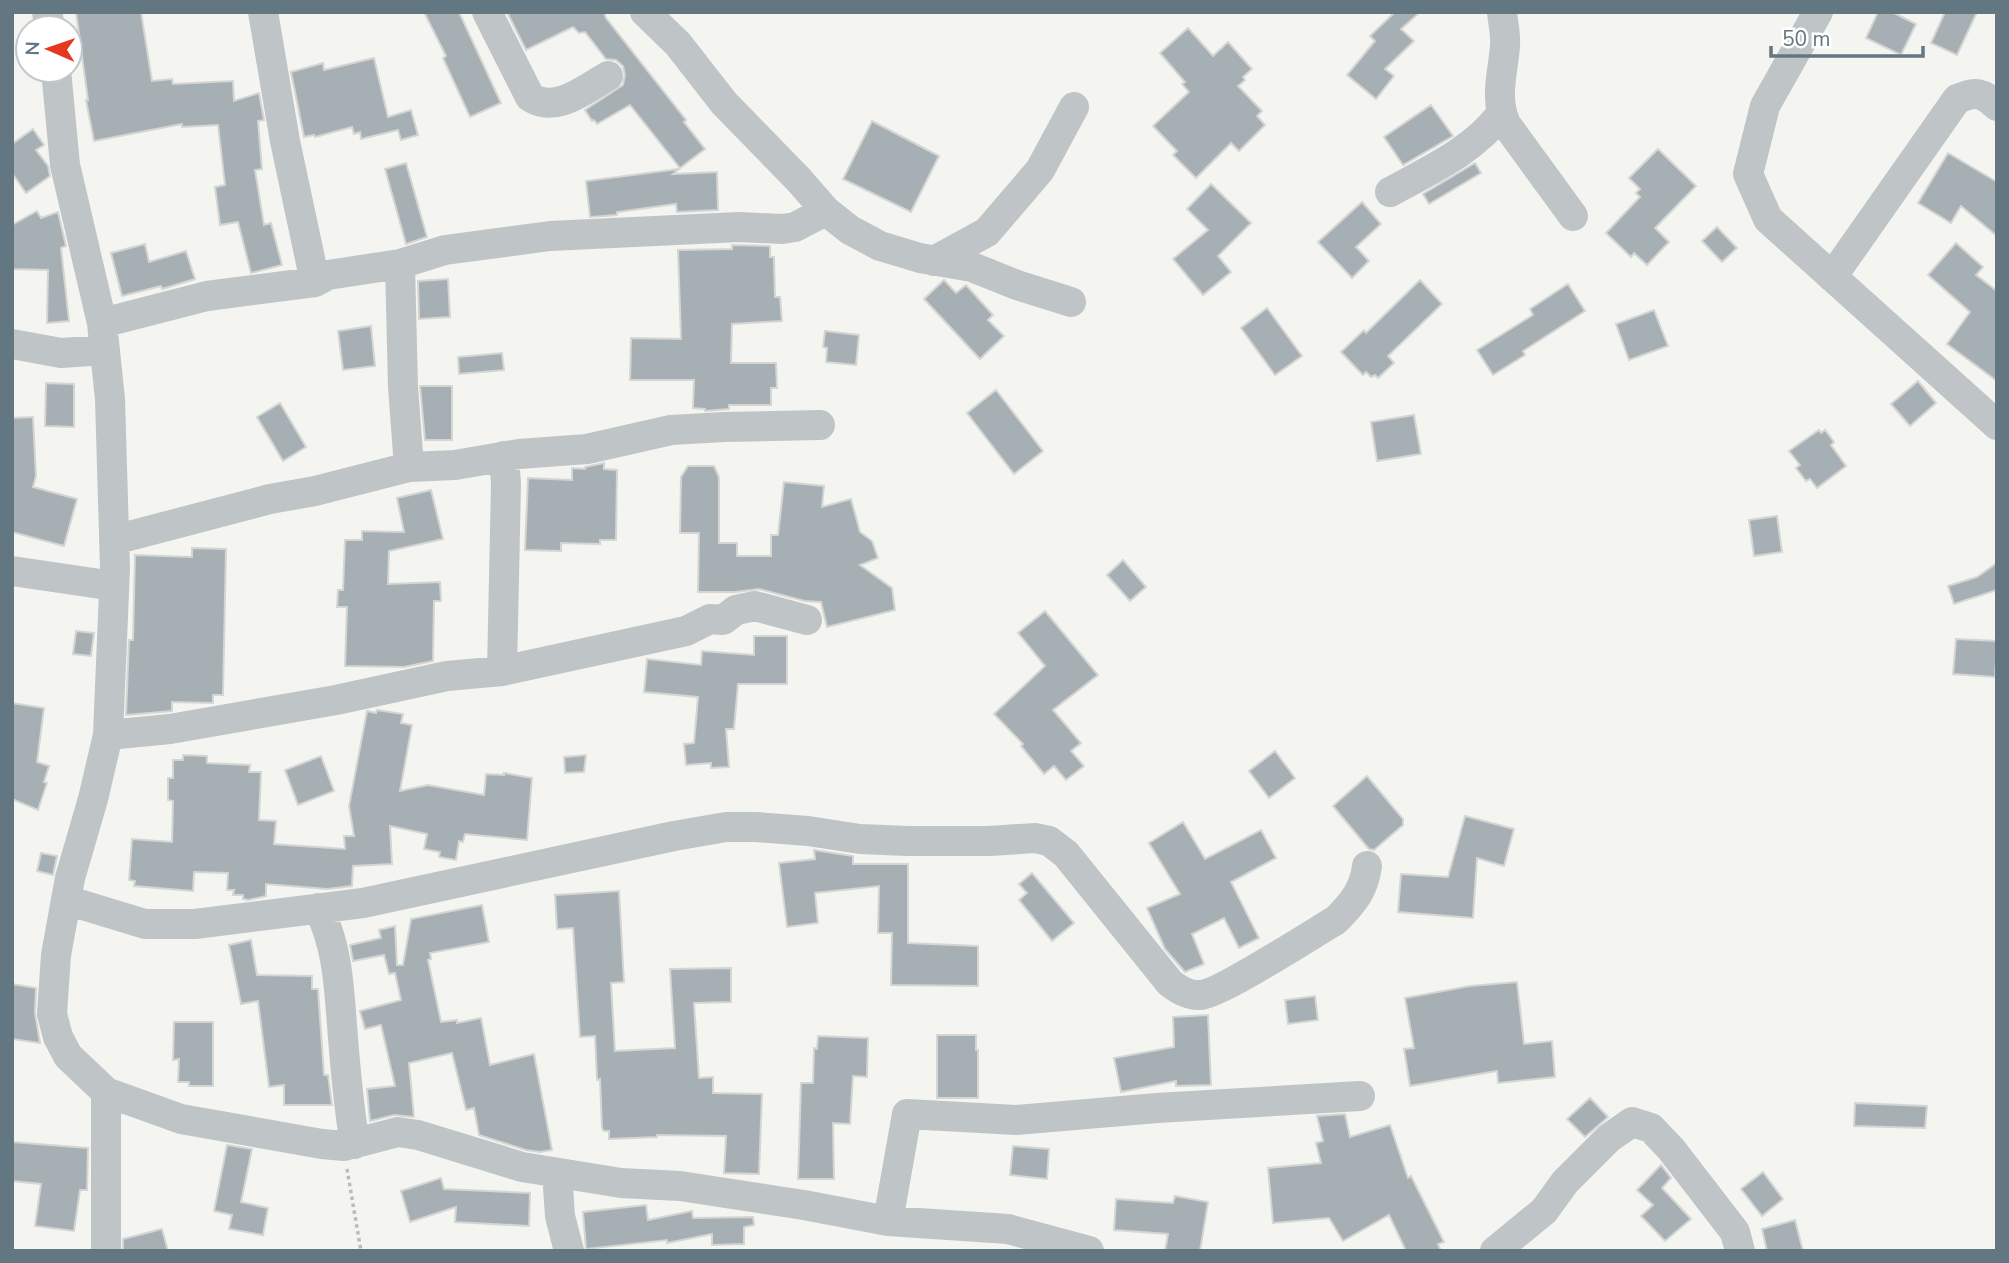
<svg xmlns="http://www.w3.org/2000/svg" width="2009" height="1263" font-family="'Nunito Sans',sans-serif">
	<rect width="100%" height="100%" fill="#f4f4f0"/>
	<!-- building -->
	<path fill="#a6b0b4" stroke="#d5d5d3" stroke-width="2" d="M 76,12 L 141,12 L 152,81 L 172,79 L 173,84 L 233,81 L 234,101 L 259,93 L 264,120 L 258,121 L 262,169 L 255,170 L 264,225 L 271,223 L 282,265 L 251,273 L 238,222 L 220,225 L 215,187 L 225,185 L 218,125 L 182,127 L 182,124 L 94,141 L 86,100 L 88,100 Z
		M 424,12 L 459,12 L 501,103 L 470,117 L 443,58 L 446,56 Z
		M 507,12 L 604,12 L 606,18 L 686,120 L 684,122 L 705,149 L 680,168 L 630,105 L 597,124 L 594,120 L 592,121 L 585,110 L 623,85 L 625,75 L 623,66 L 616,60 L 606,59 L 585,32 L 579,33 L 573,27 L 526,50 Z
		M 1395,12 L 1420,12 L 1401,29 L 1414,41 L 1385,69 L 1394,76 L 1376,99 L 1347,75 L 1375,41 L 1370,36 Z
		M 1878,12 L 1892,12 L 1916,24 L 1901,55 L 1866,38 Z
		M 1945,12 L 1977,12 L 1957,55 L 1931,43 Z
		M 1188,28 L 1213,56 L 1228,42 L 1252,69 L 1243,77 L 1245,80 L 1238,86 L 1262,111 L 1257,116 L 1265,125 L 1239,151 L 1231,143 L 1196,178 L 1173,155 L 1177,151 L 1153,126 L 1189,92 L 1182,84 L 1185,82 L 1160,53 Z
		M 374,58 L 388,117 L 411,110 L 418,135 L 401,140 L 398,130 L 361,139 L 360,132 L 354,134 L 352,127 L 315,137 L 314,135 L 304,137 L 291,72 L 323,63 L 324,70 Z
		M 1431,105 L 1453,136 L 1403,165 L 1384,137 Z
		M 872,121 L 939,156 L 911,212 L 843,179 Z
		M 33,129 L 44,145 L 36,150 L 48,166 L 50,176 L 26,193 L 12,173 L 12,144 Z
		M 1658,149 L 1696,186 L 1655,228 L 1669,242 L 1647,265 L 1634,253 L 1631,257 L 1606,233 L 1640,197 L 1636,193 L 1640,189 L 1629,178 Z
		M 1948,153 L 1997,182 L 1997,236 L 1961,206 L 1951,223 L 1918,203 Z
		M 406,163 L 427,237 L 406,244 L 385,169 Z
		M 1475,163 L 1481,173 L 1429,204 L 1423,194 Z
		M 679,169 L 673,174 L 717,172 L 718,210 L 677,212 L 676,204 L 617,212 L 617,215 L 590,217 L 586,181 Z
		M 1211,184 L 1251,223 L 1218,256 L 1231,272 L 1203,295 L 1173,259 L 1208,230 L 1187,209 Z
		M 1362,202 L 1381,224 L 1356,247 L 1369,261 L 1352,278 L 1318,242 Z
		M 37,211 L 41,218 L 58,212 L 66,246 L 61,248 L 69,321 L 47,323 L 48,270 L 12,269 L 12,225 Z
		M 1717,227 L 1737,248 L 1722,262 L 1702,241 Z
		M 1956,243 L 1983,267 L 1976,275 L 1997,291 L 1997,381 L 1947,344 L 1970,312 L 1928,275 Z
		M 145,244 L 149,262 L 186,251 L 195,279 L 162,289 L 161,286 L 122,296 L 111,253 Z
		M 732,245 L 770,246 L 770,257 L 774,257 L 775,297 L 780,297 L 782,321 L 732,324 L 731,363 L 776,363 L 777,388 L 771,388 L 771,405 L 729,405 L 729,409 L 705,411 L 705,409 L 693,408 L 694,380 L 630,380 L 631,338 L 681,339 L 678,250 L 732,249 Z
		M 448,279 L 450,317 L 419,319 L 418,281 Z
		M 944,280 L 956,293 L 966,285 L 993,315 L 988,320 L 1004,336 L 980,359 L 924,299 Z
		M 1420,280 L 1442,304 L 1388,356 L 1394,363 L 1378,378 L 1375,375 L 1371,377 L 1366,372 L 1363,375 L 1341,352 L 1364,330 L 1366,333 Z
		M 1568,284 L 1585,311 L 1523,351 L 1525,355 L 1493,375 L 1477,350 L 1533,315 L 1530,309 Z
		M 1267,308 L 1302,356 L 1275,375 L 1241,328 Z
		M 1654,310 L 1668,346 L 1629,360 L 1616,324 Z
		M 371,326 L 375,366 L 343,370 L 338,331 Z
		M 825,331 L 859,335 L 856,365 L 826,362 L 827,348 L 823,347 Z
		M 502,353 L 504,370 L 459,374 L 458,357 Z
		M 1918,381 L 1936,403 L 1910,426 L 1891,404 Z
		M 46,383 L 74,384 L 74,427 L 45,426 Z
		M 420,386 L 452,386 L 452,440 L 425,440 Z
		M 996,390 L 1043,451 L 1014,474 L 967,413 Z
		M 280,403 L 306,447 L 283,461 L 257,417 Z
		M 1414,415 L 1421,454 L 1377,461 L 1371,422 Z
		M 33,417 L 36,476 L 33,487 L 77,499 L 64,546 L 12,532 L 12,418 Z
		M 1819,430 L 1821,433 L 1825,430 L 1834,442 L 1831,445 L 1846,466 L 1817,488 L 1810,479 L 1806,481 L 1796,468 L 1800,465 L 1789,451 Z
		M 604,463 L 604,469 L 617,470 L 616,540 L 600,540 L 600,544 L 561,543 L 561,551 L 525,550 L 528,478 L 572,480 L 572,468 L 585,469 L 585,467 Z
		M 688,466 L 714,466 L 719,477 L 719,543 L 737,543 L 737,556 L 771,556 L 771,535 L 778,535 L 784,482 L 824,486 L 822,507 L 851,499 L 860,532 L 872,541 L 878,558 L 860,565 L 892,588 L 895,610 L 827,627 L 821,602 L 805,601 L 759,589 L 735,592 L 698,592 L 699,533 L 680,533 L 681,477 Z
		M 431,490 L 443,539 L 389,551 L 388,584 L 440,582 L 441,601 L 434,601 L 433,661 L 404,667 L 345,666 L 347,607 L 337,607 L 338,590 L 343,590 L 345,540 L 362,540 L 362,531 L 404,532 L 397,498 Z
		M 1777,516 L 1782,552 L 1754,556 L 1749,520 Z
		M 192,548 L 226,549 L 223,695 L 213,695 L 213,703 L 172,702 L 172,711 L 126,715 L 129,640 L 133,640 L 135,555 L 192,557 Z
		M 1123,560 L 1146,587 L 1130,601 L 1107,575 Z
		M 1997,563 L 1997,590 L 1954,604 L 1948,586 L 1977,577 Z
		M 1045,611 L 1098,675 L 1053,710 L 1081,743 L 1071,751 L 1084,766 L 1066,780 L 1054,766 L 1044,774 L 1021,746 L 1023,744 L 994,714 L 1045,666 L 1018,633 Z
		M 76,631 L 94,633 L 91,656 L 73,654 Z
		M 754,636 L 787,636 L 787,684 L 738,684 L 734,729 L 726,729 L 729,767 L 711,768 L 711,763 L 686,765 L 684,744 L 694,743 L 698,697 L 644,692 L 647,659 L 701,665 L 702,651 L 754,655 Z
		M 1956,639 L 1997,641 L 1995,677 L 1953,674 Z
		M 12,703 L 44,708 L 37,762 L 49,766 L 44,782 L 47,783 L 38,810 L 12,799 Z
		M 377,710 L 403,714 L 401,723 L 412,725 L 400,791 L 428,785 L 484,795 L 486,774 L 504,775 L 504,773 L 532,778 L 527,840 L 465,834 L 463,842 L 459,841 L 456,860 L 439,857 L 440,852 L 424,849 L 427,834 L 390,826 L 392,864 L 353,866 L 352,886 L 327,889 L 266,884 L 266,896 L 248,900 L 243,899 L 243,895 L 233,895 L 234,890 L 227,890 L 228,873 L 194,872 L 193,891 L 134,886 L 135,881 L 129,880 L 132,839 L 172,842 L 173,801 L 168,800 L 168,778 L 173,778 L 173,760 L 183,760 L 183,755 L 207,756 L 207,763 L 250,765 L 249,772 L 261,772 L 259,820 L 276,821 L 274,844 L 345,849 L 344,836 L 354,836 L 349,806 L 367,711 L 376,713 Z
		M 1275,751 L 1295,778 L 1269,798 L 1249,771 Z
		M 586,755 L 584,772 L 565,773 L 564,757 Z
		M 321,756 L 334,791 L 298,805 L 285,770 Z
		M 1367,776 L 1403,819 L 1403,825 L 1374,850 L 1369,849 L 1333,806 Z
		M 1465,816 L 1514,829 L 1504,866 L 1477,858 L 1473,918 L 1398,912 L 1401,874 L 1448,877 Z
		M 1183,822 L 1205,859 L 1261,830 L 1276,858 L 1231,882 L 1259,938 L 1239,948 L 1224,918 L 1192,934 L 1204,964 L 1185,972 L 1165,949 L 1147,908 L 1180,894 L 1149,843 Z
		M 814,850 L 853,856 L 853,864 L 908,864 L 908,943 L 978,946 L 978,986 L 891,985 L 892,933 L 878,933 L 879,886 L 815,893 L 818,923 L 787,927 L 779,863 L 815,859 Z
		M 41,853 L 57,856 L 53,875 L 37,871 Z
		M 1032,873 L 1074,923 L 1052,941 L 1019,900 L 1027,893 L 1019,884 Z
		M 619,891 L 624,982 L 611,983 L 615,1051 L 675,1048 L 670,969 L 731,968 L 731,1002 L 694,1003 L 699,1078 L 713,1077 L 713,1093 L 762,1094 L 759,1174 L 724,1173 L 726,1136 L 657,1135 L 657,1137 L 609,1139 L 609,1131 L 604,1131 L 602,1128 L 600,1079 L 597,1080 L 595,1036 L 580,1037 L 573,928 L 557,929 L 555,895 Z
		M 482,905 L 489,942 L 430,953 L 431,959 L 428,960 L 441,1022 L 457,1020 L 457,1023 L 481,1018 L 490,1065 L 534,1054 L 552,1150 L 540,1152 L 526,1150 L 479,1135 L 474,1108 L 466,1110 L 452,1053 L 409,1063 L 414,1117 L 394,1115 L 370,1121 L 367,1089 L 395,1086 L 381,1025 L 365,1029 L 360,1011 L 401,1000 L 395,973 L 389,974 L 384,955 L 353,961 L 350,945 L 381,938 L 379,930 L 395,926 L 397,965 L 403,965 L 411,919 Z
		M 251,940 L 257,975 L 312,976 L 312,989 L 318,989 L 324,1075 L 328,1075 L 332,1105 L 284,1105 L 284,1085 L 269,1087 L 258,1001 L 241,1004 L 229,945 Z
		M 1517,982 L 1524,1044 L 1552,1041 L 1555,1077 L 1498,1083 L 1497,1071 L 1410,1086 L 1404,1049 L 1414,1048 L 1405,998 L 1470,986 Z
		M 12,984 L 36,988 L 35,1013 L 40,1043 L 12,1039 Z
		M 1315,996 L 1318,1020 L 1288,1024 L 1285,1000 Z
		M 1208,1015 L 1211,1085 L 1176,1086 L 1176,1081 L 1121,1092 L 1114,1058 L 1174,1047 L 1173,1017 Z
		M 174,1022 L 213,1022 L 213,1086 L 189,1086 L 189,1082 L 178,1082 L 179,1059 L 173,1060 Z
		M 937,1035 L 976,1035 L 976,1050 L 978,1050 L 978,1098 L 937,1098 Z
		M 818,1036 L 868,1038 L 867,1077 L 853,1076 L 850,1124 L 833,1123 L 834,1179 L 798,1179 L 801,1083 L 813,1083 L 814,1048 L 817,1049 Z
		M 1590,1098 L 1608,1117 L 1585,1137 L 1567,1119 Z
		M 1855,1103 L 1927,1106 L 1925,1128 L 1854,1126 Z
		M 1345,1114 L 1350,1137 L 1390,1125 L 1408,1178 L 1411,1176 L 1444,1242 L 1438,1244 L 1441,1251 L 1406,1251 L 1389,1215 L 1343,1241 L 1329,1218 L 1273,1223 L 1268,1168 L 1321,1163 L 1316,1143 L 1323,1141 L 1317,1116 Z
		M 12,1142 L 88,1148 L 87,1190 L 80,1190 L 74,1231 L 35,1226 L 41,1184 L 12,1181 Z
		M 227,1145 L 252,1149 L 241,1202 L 268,1208 L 263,1235 L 229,1229 L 232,1215 L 214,1211 Z
		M 1013,1146 L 1049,1149 L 1047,1179 L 1010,1175 Z
		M 1661,1165 L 1671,1178 L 1662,1188 L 1691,1219 L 1665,1241 L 1641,1216 L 1653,1205 L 1637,1190 Z
		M 1763,1172 L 1783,1199 L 1762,1216 L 1741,1189 Z
		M 441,1178 L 444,1189 L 530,1193 L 529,1226 L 455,1222 L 456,1207 L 410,1222 L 401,1191 Z
		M 1175,1196 L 1208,1202 L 1200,1251 L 1165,1251 L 1168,1234 L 1114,1230 L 1116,1199 L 1173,1203 Z
		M 646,1205 L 648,1220 L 692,1211 L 693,1218 L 753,1217 L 754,1225 L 744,1227 L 744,1244 L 712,1245 L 712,1234 L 667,1243 L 667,1240 L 586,1249 L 583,1212 Z
		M 1795,1220 L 1803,1251 L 1767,1251 L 1762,1229 Z
		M 162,1229 L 168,1251 L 123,1251 L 123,1239 Z"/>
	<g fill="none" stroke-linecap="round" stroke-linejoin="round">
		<!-- path -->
		<path stroke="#b9bcbe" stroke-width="3.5" stroke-dasharray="3.5 3.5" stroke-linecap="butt" d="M 347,1169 L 361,1251"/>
		<!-- minor -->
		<path stroke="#bfc4c6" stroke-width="30" d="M 47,12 L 50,28
			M 263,12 L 285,141 L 315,282
			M 487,12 L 530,97 C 556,114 585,89 608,76
			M 645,12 L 678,44 L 724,103 L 799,180 L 826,211 L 850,230 L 880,246 L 920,258 L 972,267 L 1017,285 L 1071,302
			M 1502,12 C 1503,23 1506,35 1505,46 C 1503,73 1494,98 1506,124 L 1573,216
			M 1818,12 L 1765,106 L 1748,174 L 1768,219 L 1997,425
			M 56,70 L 65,165 L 102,323 L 110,399 L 115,568 L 108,735 L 93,799 L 70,878 L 56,955 L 52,1014 L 58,1037 L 68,1056 L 106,1092 L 181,1119 L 322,1144 L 344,1146 L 398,1132 L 418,1135 L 522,1167 L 621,1183 L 680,1186 L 804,1205 L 888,1221 L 1008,1229 L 1089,1251
			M 1390,192 C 1430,170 1473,151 1501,114
			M 934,261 L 987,232 L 1040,170 L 1074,107
			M 400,264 L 403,387 L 409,467
			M 1832,277 L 1957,99 C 1977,91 1981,92 1997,106
			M 102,323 L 207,296 L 315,282 L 328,275 L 400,264 L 445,250 L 550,236 L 739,227 L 782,229 L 795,227 L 826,211
			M 12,344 L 61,353 L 105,350
			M 114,540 L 270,499 L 315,491 L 409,467 L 455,465 L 519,454 L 587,449 L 671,430 L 724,427 L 820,425
			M 12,571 L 114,586
			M 502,671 L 506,484 L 504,456
			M 108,735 L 170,729 L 336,700 L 447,676 L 502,671 L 686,631 L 710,619 L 723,620 L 736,610 L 755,606 L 807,620
			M 66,900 L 145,924 L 195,924 L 363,903 L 674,836 L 726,827 L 756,827 L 808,831 L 860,839 L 907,841 L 989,841 L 1035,838 L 1049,841 L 1066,854 L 1170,983 C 1179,990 1189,996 1200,995 C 1218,995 1314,933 1336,920 C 1353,903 1364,890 1367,866
			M 318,908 C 337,943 339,986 342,1025 C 345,1065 348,1104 355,1144
			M 106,1092 L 106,1251
			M 557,1173 L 560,1216 L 569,1251
			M 888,1221 L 907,1114 L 1016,1120 L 1157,1108 L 1360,1096
			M 1495,1251 L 1544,1211 L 1565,1182 L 1609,1138 L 1632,1122 L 1651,1128 L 1671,1149 L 1735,1232 L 1740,1251"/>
	</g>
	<!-- border -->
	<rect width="2009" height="1263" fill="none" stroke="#637782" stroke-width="28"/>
	<!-- north arrow -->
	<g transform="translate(49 49) rotate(272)"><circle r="33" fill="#ffffff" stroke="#c1c9cd" stroke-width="2"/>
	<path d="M0-5L12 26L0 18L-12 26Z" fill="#e5381f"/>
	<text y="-10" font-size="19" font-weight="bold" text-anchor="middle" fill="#637782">N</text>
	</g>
	<!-- scale -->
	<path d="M1771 46v10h152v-10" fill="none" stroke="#637782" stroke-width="3.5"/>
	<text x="1782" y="46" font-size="21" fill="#637782" stroke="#ffffff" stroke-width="5" paint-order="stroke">50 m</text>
</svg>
